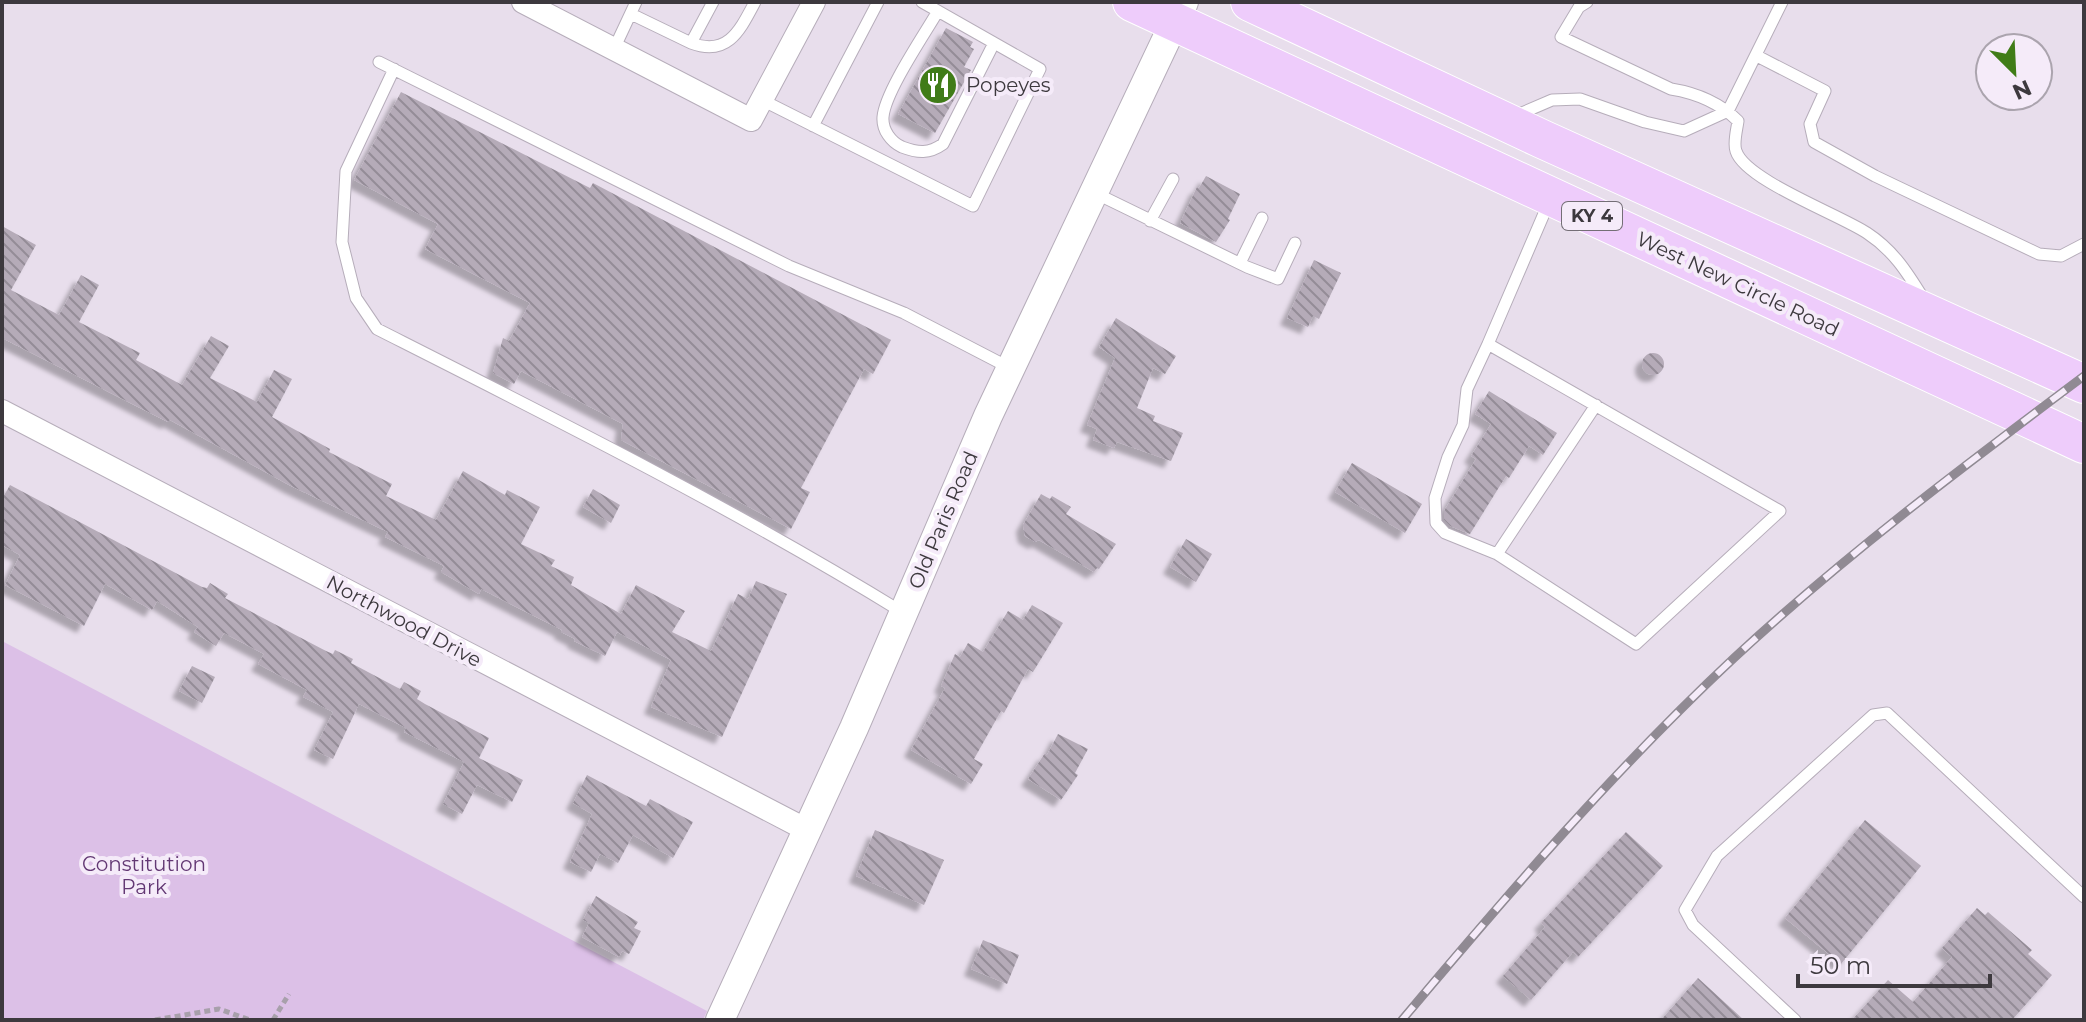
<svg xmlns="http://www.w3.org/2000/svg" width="2086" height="1022" font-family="Montserrat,sans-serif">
	<defs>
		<pattern id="building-back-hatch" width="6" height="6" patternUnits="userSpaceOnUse" patternTransform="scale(2)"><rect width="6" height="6" fill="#b5abb8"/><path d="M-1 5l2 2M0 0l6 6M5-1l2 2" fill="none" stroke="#948c97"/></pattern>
		<filter id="shadow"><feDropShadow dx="-7" dy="7" stdDeviation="2" flood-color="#0004"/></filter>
	</defs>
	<rect width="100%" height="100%" fill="#e8deec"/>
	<!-- park -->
	<path fill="#dcc0e7" d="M 2,641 L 707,1011 L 703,1020 L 2,1020 Z"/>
	<!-- building -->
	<path fill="url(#building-back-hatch)" filter="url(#shadow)" d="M 946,28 L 973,42 L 970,47 L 974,49 L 964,67 L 971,70 L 935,133 L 898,114 Z
		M 401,92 L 590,188 L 593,183 L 891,340 L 873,374 L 864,369 L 801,488 L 810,492 L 791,529 L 621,440 L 623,424 L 521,371 L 514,384 L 493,373 L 503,338 L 509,341 L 530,303 L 425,249 L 438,224 L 354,180 Z
		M 1206,176 L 1240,194 L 1228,219 L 1230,220 L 1216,242 L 1180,223 L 1197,187 L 1199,188 Z
		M 2,226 L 36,245 L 11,290 L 59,315 L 81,275 L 99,285 L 79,322 L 140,353 L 136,360 L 182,385 L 211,336 L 229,346 L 210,378 L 257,402 L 274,370 L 292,379 L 272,417 L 330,449 L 329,452 L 392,484 L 386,496 L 436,520 L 463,471 L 505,495 L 507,490 L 540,507 L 521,544 L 555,560 L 551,566 L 574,577 L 571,585 L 621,614 L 636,585 L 685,611 L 672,632 L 711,651 L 738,594 L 748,599 L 756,581 L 787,594 L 722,737 L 651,707 L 671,660 L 617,632 L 605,656 L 574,641 L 575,639 L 561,632 L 562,630 L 481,589 L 479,594 L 441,572 L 444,566 L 385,537 L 388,532 L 291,486 L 170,420 L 168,422 L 2,338 Z
		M 1314,260 L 1341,273 L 1319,319 L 1313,316 L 1308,327 L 1287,318 Z
		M 1116,318 L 1176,356 L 1165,374 L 1153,368 L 1137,408 L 1155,416 L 1153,421 L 1183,433 L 1171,461 L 1117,442 L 1114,448 L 1093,440 L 1097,429 L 1087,425 L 1115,358 L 1099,347 Z
		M1642 364a11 11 0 1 1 22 0a11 11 0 1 1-22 0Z
		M 1489,391 L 1557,433 L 1543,455 L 1529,446 L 1509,478 L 1506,476 L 1470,534 L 1450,526 L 1444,520 L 1444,511 L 1476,459 L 1471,456 L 1491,424 L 1475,414 Z
		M 1352,463 L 1422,504 L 1405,533 L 1335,492 Z
		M 10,485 L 202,587 L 207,588 L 210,583 L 228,594 L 225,598 L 326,651 L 333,654 L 335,650 L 353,659 L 351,663 L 400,689 L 404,682 L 421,691 L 417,699 L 425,704 L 489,738 L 479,758 L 523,780 L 512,802 L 477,785 L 462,814 L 443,804 L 464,762 L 404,732 L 406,728 L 359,704 L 333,759 L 314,750 L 333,712 L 303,697 L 307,690 L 258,664 L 264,654 L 224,633 L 216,646 L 194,632 L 198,627 L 157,601 L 152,610 L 105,584 L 84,626 L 5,585 L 20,555 L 2,545 L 2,499 Z
		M 593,489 L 620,505 L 611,523 L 583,507 Z
		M 1041,494 L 1050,499 L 1052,496 L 1071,507 L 1066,514 L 1116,544 L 1099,569 L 1097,568 L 1094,572 L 1039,540 L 1035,542 L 1025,536 L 1023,525 Z
		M 1186,539 L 1212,554 L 1196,582 L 1170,567 Z
		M 1032,605 L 1063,623 L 1033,672 L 1028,669 L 1004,713 L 1001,711 L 974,759 L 983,764 L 971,784 L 911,750 L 945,688 L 941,686 L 955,654 L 960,657 L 968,643 L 983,652 L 1008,611 L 1023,620 Z
		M 192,666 L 215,677 L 202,703 L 179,691 Z
		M 1058,734 L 1088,749 L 1075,773 L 1078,775 L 1061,800 L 1028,779 L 1045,753 L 1047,755 Z
		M 587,775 L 646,806 L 650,799 L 693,822 L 673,858 L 633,835 L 618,863 L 600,854 L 591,872 L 570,862 L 592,814 L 573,803 Z
		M 1865,820 L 1921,866 L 1841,964 L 1785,918 Z
		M 875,830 L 944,860 L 924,905 L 856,876 Z
		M 1626,832 L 1663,866 L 1578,957 L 1573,952 L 1531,1000 L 1503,976 L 1545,927 L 1541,923 Z
		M 596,896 L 638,922 L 634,928 L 641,931 L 629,954 L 622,951 L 619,957 L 582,937 L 589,923 L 583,920 Z
		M 1977,908 L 1985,915 L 1988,912 L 2032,950 L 2028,954 L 2052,975 L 2012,1020 L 1852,1020 L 1888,980 L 1913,1002 L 1952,957 L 1942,948 Z
		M 983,940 L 1019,955 L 1007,984 L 971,969 Z
		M 1698,978 L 1744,1020 L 1661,1020 Z"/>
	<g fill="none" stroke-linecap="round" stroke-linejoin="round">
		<defs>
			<path id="service" d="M 1587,2 L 1579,7 L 1561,37 L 1671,89 C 1696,93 1720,103 1738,121 C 1737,129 1733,143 1736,151 C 1745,180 1840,215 1867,233 C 1893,250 1907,272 1923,298
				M 938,11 C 924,35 885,92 883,117 C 882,130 891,142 902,147 C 918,153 929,154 943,144 L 994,43
				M 631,14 L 691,43 L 713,2
				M 691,43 C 728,57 740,30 755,2
				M 614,49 L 636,2
				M 1757,56 L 1825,91 L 1810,124 L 1814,142 L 1875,176 L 2039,254 L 2061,256 L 2084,244
				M 379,62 L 789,266 L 904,313 L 1010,368
				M 394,69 L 346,171 L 342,242 L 356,298 L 377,329 C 555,419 733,508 902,612
				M 762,100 L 973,206 L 1040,69 L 922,2
				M 1515,116 L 1552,100 L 1580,99 L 1645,122 L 1684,131 L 1728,111 L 1782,2
				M 813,126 L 878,2
				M 1095,193 L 1247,267 L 1278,279 L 1295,243
				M 1549,202 L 1488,344 L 1780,511 L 1636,644 L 1497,554 L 1596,405
				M 1150,221 L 1173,179
				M 1240,263 L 1262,218
				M 1488,344 L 1467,389 L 1463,425 L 1448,457 L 1435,498 L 1436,523 L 1445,533 L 1497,554
				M 1795,1020 L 1693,925 L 1685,910 L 1717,856 L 1873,715 L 1887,713 L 2084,897"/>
			<path id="minor" d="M 523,2 L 751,120 L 814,2
				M 2,411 L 807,830"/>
			<path id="tertiary" d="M 720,1020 L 854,728 L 988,416 L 1184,2"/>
			<path id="trunk" d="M 1132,2 L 2084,444
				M 1250,2 L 1542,139 L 2084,384"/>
		</defs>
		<!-- service casing -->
		<use href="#service" stroke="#b6adba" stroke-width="13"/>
		<!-- minor casing -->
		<use href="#minor" stroke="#b6adba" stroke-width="24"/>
		<!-- tertiary casing -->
		<use href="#tertiary" stroke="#b6adba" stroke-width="30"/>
		<!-- trunk casing -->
		<use href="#trunk" stroke="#fff" stroke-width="40"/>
		<!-- path -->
		<path stroke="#a8a0ab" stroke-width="5" stroke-dasharray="6 4" stroke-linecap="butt" d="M 155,1020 L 219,1009 L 250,1020
			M 273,1020 L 289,994"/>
		<!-- service -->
		<use href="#service" stroke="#fff" stroke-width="11"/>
		<!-- minor -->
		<use href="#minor" stroke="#fff" stroke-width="22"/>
		<!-- tertiary -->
		<use href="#tertiary" stroke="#fff" stroke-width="28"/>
		<!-- trunk -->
		<use href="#trunk" stroke="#eeccfb" stroke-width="38"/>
		<defs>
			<path id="rail" d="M 1402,1020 C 1507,895 1614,770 1734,658 C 1844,556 1964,466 2084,376"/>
		</defs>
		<!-- rail casing -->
		<use href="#rail" stroke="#908a93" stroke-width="9"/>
		<!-- rail -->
		<use href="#rail" stroke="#f5ebf9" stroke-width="6" stroke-dasharray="18" stroke-linecap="butt"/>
	</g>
	<!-- icons -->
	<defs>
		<symbol id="restaurant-disc" viewBox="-11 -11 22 22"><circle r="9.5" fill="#407c18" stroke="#f5ebf9"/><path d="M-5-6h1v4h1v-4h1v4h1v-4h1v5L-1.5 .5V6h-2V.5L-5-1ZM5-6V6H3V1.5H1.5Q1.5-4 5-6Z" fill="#fff"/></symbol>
	</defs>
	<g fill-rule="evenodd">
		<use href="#restaurant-disc" x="916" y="63" width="44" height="44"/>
	</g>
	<g text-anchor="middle" stroke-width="8" stroke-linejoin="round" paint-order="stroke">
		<!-- shield labels -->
		<rect fill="#f5ebf9" stroke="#746e76" stroke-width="2" x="1562" y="202" width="60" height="28" rx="6"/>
		<g font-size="18" font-weight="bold" fill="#3d393e">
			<text x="1592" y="222">KY 4</text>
		</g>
		<!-- poi labels -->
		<g font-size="20" fill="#3d393e" stroke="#f5ebf9" text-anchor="start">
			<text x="966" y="92">Popeyes</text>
		</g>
		<!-- street labels -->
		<g font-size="20" fill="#3d393e" stroke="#f5ebf9">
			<text transform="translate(1738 284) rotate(25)" y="7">West New Circle Road</text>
			<text transform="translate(943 520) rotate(-67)" y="7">Old Paris Road</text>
			<text transform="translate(404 621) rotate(28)" y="7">Northwood Drive</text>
		</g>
		<!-- park labels -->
		<g font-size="20" fill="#633874" stroke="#f5ebf9">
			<text x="144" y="871">Constitution<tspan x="144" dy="23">Park</tspan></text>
		</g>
	</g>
	<!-- border -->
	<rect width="2086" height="1022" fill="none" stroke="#3d393e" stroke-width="8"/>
	<!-- north arrow -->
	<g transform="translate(2014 72) rotate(156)"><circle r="38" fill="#f5ebf9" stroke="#aba4ae" stroke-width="2"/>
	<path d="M0-6L14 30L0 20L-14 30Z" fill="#407c18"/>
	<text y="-12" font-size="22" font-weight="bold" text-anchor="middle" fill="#3d393e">N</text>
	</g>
	<!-- scale -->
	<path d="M1798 974v12h192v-12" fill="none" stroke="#3d393e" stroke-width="4"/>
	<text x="1810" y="974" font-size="24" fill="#3d393e" stroke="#f5ebf9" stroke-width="6" paint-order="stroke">50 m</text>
</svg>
